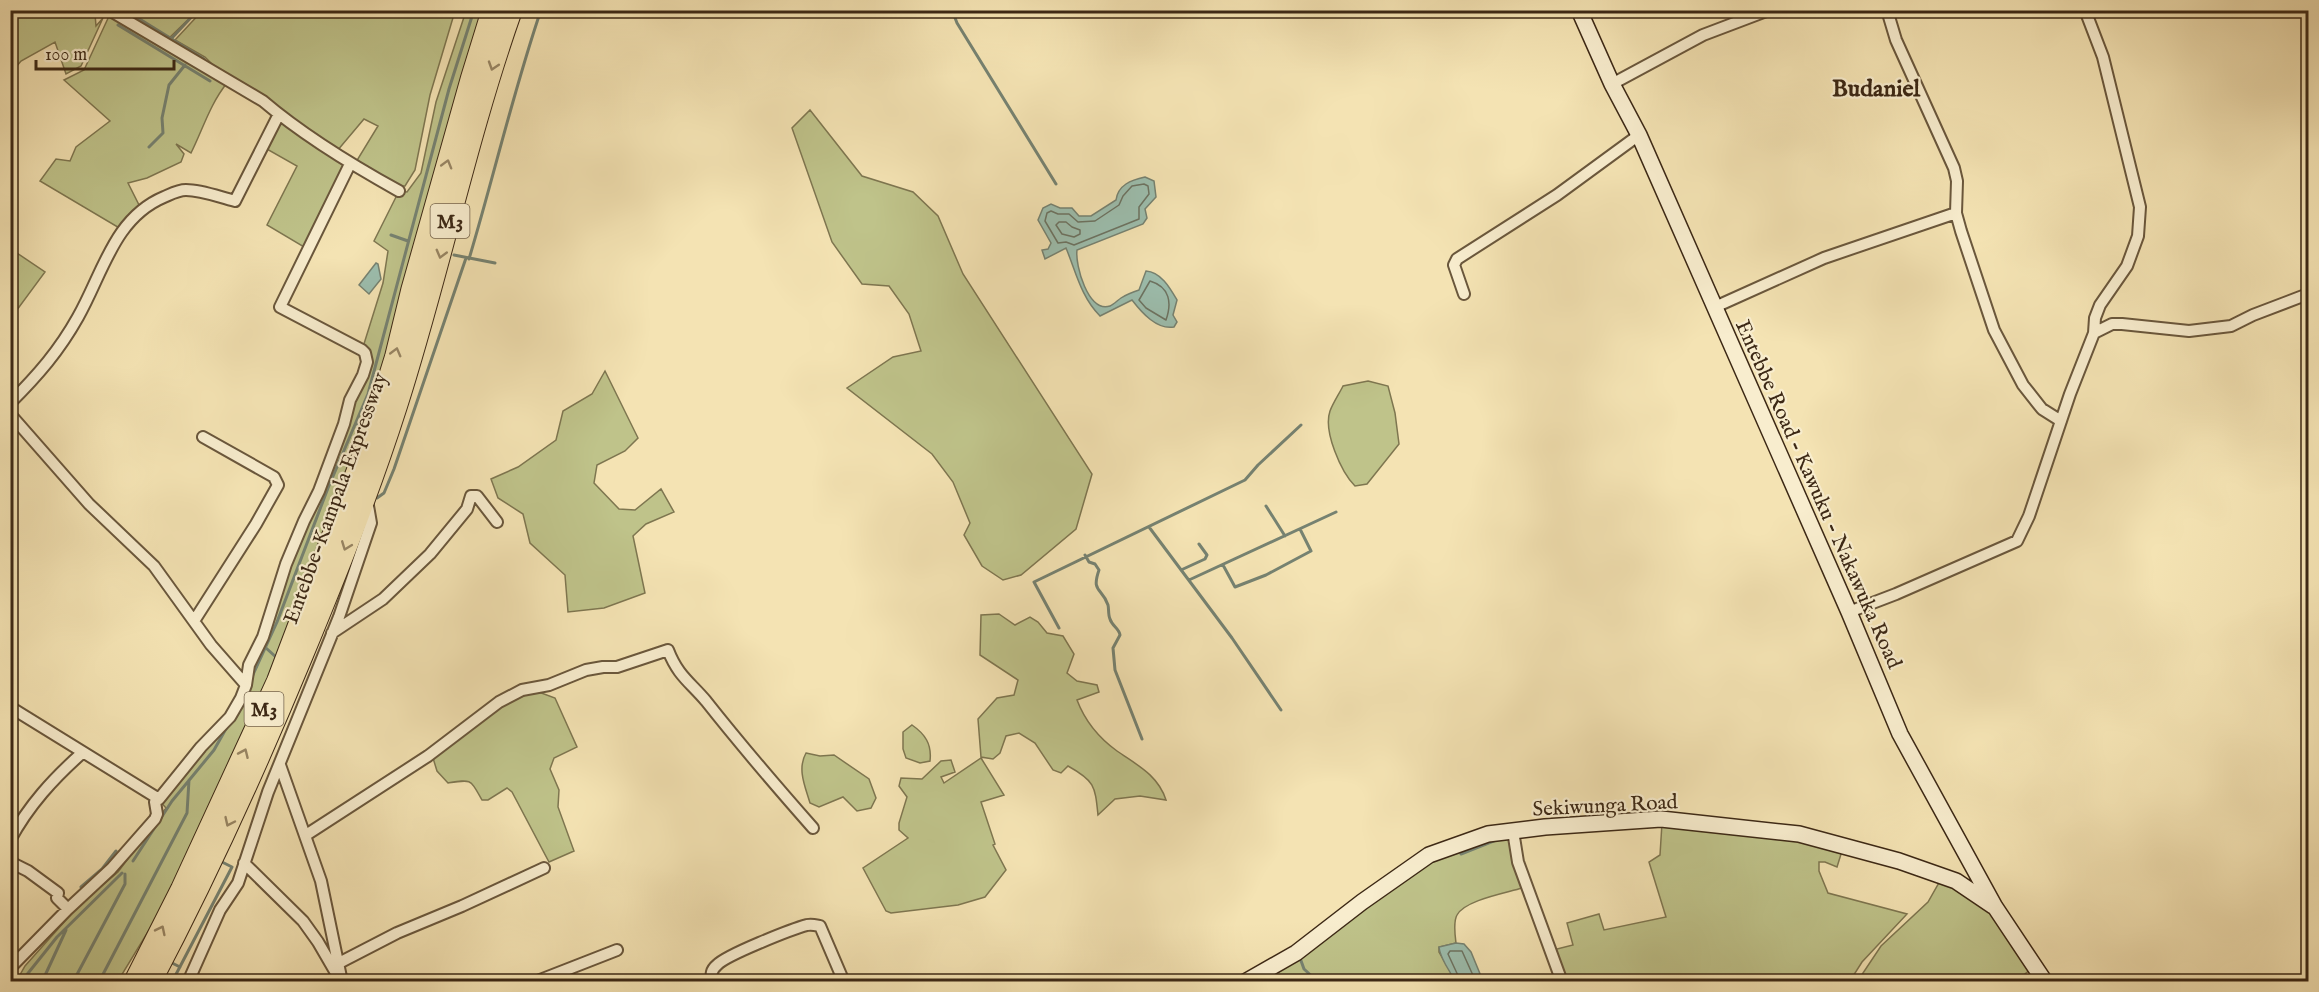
<svg xmlns="http://www.w3.org/2000/svg" width="2319" height="992" font-family="'IM FELL English',serif">
	<rect width="100%" height="100%" fill="#f4e3b3"/>
	<filter id="stains"><feTurbulence type="fractalNoise" baseFrequency=".00333" numOctaves="4"/><feColorMatrix values="0 0 0 0 .2 0 0 0 0 .09 0 0 0 0 .02 0 0 0 .5 -.17"/></filter>
	<radialGradient id="worn" r=".72"><stop offset=".6" stop-color="#630" stop-opacity="0"/><stop offset="1" stop-color="#630" stop-opacity=".3"/></radialGradient>
	<!-- green -->
	<path fill="#bfc38a" stroke="#7e7650" stroke-width="1.5" d="M 10,11 L 91,11 L 95,14 L 96,26 L 103,18 L 81,66 L 66,74 L 55,42 L 21,61 L 11,73 Z
		M 114,11 L 197,11 L 166,41 Z
		M 202,11 L 455,11 L 430,95 L 415,170 L 405,186 L 397,186 L 356,162 L 378,126 L 364,119 L 337,151 L 217,69 L 205,57 L 175,40 Z
		M 466,11 L 485,11 L 376,392 L 286,641 L 171,894 L 118,981 L 16,982 L 25,966 L 81,903 L 118,872 L 166,808 L 157,798 L 222,722 L 238,693 L 257,667 L 294,548 L 348,414 L 368,374 L 363,347 L 383,283 L 388,251 L 374,241 L 399,191 L 407,192 L 421,173 L 436,102 Z
		M 110,14 L 227,83 C 210,104 203,129 191,153 L 176,144 L 184,154 L 181,162 L 147,178 L 128,183 L 140,207 L 121,229 L 40,181 L 56,159 L 70,161 L 76,147 L 110,121 L 64,80 L 84,70 Z
		M 810,110 L 862,176 L 913,192 L 938,216 L 963,274 L 1092,474 L 1076,529 L 1021,575 L 1003,580 L 982,566 L 964,535 L 970,523 L 953,482 L 932,454 L 847,388 L 893,357 L 921,351 L 909,314 L 889,286 L 862,284 L 832,242 L 792,128 Z
		M 282,120 L 346,164 L 335,190 L 323,206 L 304,247 L 267,225 L 297,166 L 265,148 Z
		M 11,249 L 45,272 L 11,318 L 10,263 L 13,260 L 11,258 Z
		M 605,371 L 638,438 L 625,451 L 597,465 L 594,483 L 619,509 L 635,510 L 661,489 L 674,512 L 646,524 L 633,536 L 645,593 L 604,608 L 568,612 L 565,575 L 530,543 L 523,514 L 498,498 L 491,479 L 518,467 L 556,440 L 563,411 L 592,394 Z
		M 1368,381 L 1388,386 L 1395,413 L 1399,444 L 1367,484 L 1355,486 C 1341,472 1323,431 1330,411 C 1333,403 1339,394 1343,386 Z
		M 999,614 L 1015,625 L 1030,617 L 1038,622 L 1047,633 L 1063,636 L 1074,654 L 1067,673 L 1077,681 L 1097,685 L 1099,692 L 1077,700 C 1085,721 1099,738 1117,751 C 1137,765 1158,775 1166,800 L 1140,796 L 1115,799 L 1098,815 C 1095,786 1095,781 1068,766 L 1061,773 L 1053,770 L 1035,743 L 1019,733 L 1006,736 L 1000,753 L 993,759 L 981,757 L 978,719 L 997,698 L 1014,695 L 1018,680 L 980,655 L 981,615 Z
		M 536,691 L 555,698 L 577,747 L 554,758 L 550,769 L 559,790 L 558,807 L 574,851 L 549,862 L 512,792 L 507,788 L 488,800 L 482,800 C 470,779 472,779 448,783 L 437,771 L 433,758 C 465,732 497,704 536,691 Z
		M 912,725 C 925,734 932,744 930,761 L 920,763 L 906,758 L 903,749 L 903,732 Z
		M 806,753 L 820,756 L 834,755 L 869,779 L 876,798 L 871,808 L 857,811 L 843,797 L 819,807 L 810,803 C 805,786 797,769 806,753 Z
		M 981,758 L 1004,795 L 981,802 L 995,844 L 993,845 L 1006,870 L 985,897 L 958,905 L 891,913 L 886,911 L 863,868 L 908,838 L 899,830 L 899,823 L 907,797 L 899,786 L 901,778 L 922,779 L 941,761 L 951,760 L 955,772 L 941,777 L 944,783 Z
		M 1662,823 L 1801,837 L 1842,851 L 1837,867 L 1825,862 L 1819,862 L 1819,871 L 1828,893 L 1907,914 L 1862,962 L 1850,981 L 1566,981 L 1553,950 L 1573,945 L 1567,923 L 1599,914 L 1604,930 L 1666,917 L 1649,862 L 1660,855 Z
		M 1511,835 L 1522,888 C 1506,893 1465,900 1457,915 C 1453,922 1455,935 1456,943 L 1439,947 L 1439,952 L 1456,981 L 1254,982 L 1426,863 L 1480,842 Z
		M 1940,881 L 1955,886 L 1990,908 L 2031,969 L 2016,981 L 1857,982 L 1881,946 L 1928,902 Z"/>
	<!-- water -->
	<path fill="#9cbeae" stroke="#768271" stroke-width="1.5" d="M 1145,177 L 1154,181 L 1156,197 L 1145,209 L 1147,218 L 1143,224 L 1077,250 C 1075,265 1088,313 1110,306 C 1113,305 1118,300 1121,298 C 1127,294 1133,292 1139,290 L 1146,271 C 1161,272 1170,288 1177,300 L 1173,315 L 1177,322 L 1174,327 C 1157,330 1142,313 1132,300 L 1100,316 C 1081,297 1076,272 1066,248 L 1045,259 L 1042,250 L 1048,249 L 1051,243 L 1038,220 L 1043,208 L 1051,204 L 1060,208 L 1072,208 L 1079,216 L 1091,216 L 1116,200 C 1118,185 1131,180 1145,177 Z
		M 376,263 L 378,264 L 381,279 L 369,294 L 359,285 Z
		M 1456,943 L 1464,944 L 1471,952 L 1483,981 L 1456,981 C 1450,973 1440,957 1439,947 Z"/>
	<g fill="none" stroke-linecap="round" stroke-linejoin="round">
		<!-- shore -->
		<path stroke="#6c7362" stroke-width="1.5" d="M 1144,184 L 1148,186 L 1149,194 L 1139,207 L 1139,219 L 1074,245 L 1066,242 L 1058,243 L 1045,221 L 1047,213 L 1051,211 L 1058,214 L 1069,214 L 1078,222 L 1095,221 L 1119,205 L 1123,196 L 1132,186 Z
			M 1059,222 L 1066,222 L 1072,227 L 1080,230 L 1080,234 L 1074,237 L 1062,234 L 1056,225 Z
			M 1150,281 C 1170,287 1172,303 1166,320 L 1146,308 L 1139,300 Z
			M 1461,982 L 1448,954 L 1450,951 L 1462,951 L 1476,982"/>
		<!-- stream -->
		<path stroke="#768271" stroke-width="3" d="M 125,10 L 204,59
			M 952,10 L 957,23 L 1056,184
			M 118,25 L 210,81
			M 171,39 L 198,10
			M 149,147 L 163,133 L 162,118 L 169,85 L 185,65
			M 391,235 L 408,241
			M 454,255 L 495,263
			M 469,259 C 494,176 513,92 541,10
			M 358,424 L 359,440
			M 377,498 L 384,493 L 394,469 L 466,258
			M 1266,506 L 1285,536
			M 1149,527 L 1232,638 L 1281,710
			M 1085,555 L 1089,562 L 1095,564 L 1099,570 C 1091,593 1102,587 1108,605 C 1109,609 1108,615 1110,619 C 1112,626 1119,628 1120,635 L 1113,648 L 1115,670 L 1142,739
			M 1223,565 L 1235,587 L 1266,575 L 1311,551 L 1300,529
			M 1181,570 L 1205,559 L 1207,555 L 1199,544
			M 1189,580 L 1336,512
			M 1059,628 L 1034,582 L 1245,480 L 1258,465 L 1301,425
			M 266,648 L 277,658
			M 251,679 L 277,622 L 328,488 L 368,394 L 449,89 L 474,10
			M 1461,854 L 1496,840
			M 133,861 L 172,801 L 214,750 L 227,727
			M 81,887 L 102,869 L 116,851
			M 1300,958 L 1304,969 L 1318,982
			M 170,962 L 180,967
			M 21,982 L 57,937 L 122,873
			M 42,982 L 66,930
			M 73,982 L 125,884 L 125,874
			M 99,982 L 187,813 L 189,780
			M 172,982 L 232,867 L 222,862"/>
		<defs>
			<path id="street" d="M 109,10 L 263,101 C 304,136 352,165 399,191
				M 1887,10 L 1896,40 L 1954,168 L 1957,181 L 1956,213 L 1961,231 L 1994,330 L 2023,385 L 2042,409 L 2061,421
				M 2085,10 L 2103,57 L 2140,207 L 2138,236 L 2127,266 L 2100,305 L 2095,318 L 2094,333
				M 1612,84 L 1703,35 L 1769,10
				M 1464,294 L 1454,265 L 1457,259 L 1557,195 L 1639,135
				M 1715,307 L 1824,258 L 1956,213
				M 10,403 C 38,375 59,351 78,317 C 103,273 114,218 164,197 C 171,194 178,190 186,190 C 202,190 219,197 235,201 L 279,114
				M 10,414 L 89,504 L 154,566 L 211,645 L 246,685
				M 1849,612 L 1896,594 L 2017,541 L 2029,516 L 2070,394 L 2094,333 L 2112,324 L 2122,324 L 2189,331 L 2231,326 L 2253,315 L 2308,294
				M 194,621 L 256,524 L 278,485 L 274,477 L 203,437
				M 332,633 L 383,599 L 430,554 L 467,509 L 471,496 L 477,496 L 497,522
				M 10,707 L 159,799 L 201,747 L 230,717 L 241,698 L 246,685 L 249,665 L 263,637 L 286,564 L 304,521 L 319,491 L 344,424 L 350,400 L 363,375 L 367,362 L 365,353 L 362,350 L 280,307 L 350,164
				M 280,765 L 321,881 L 342,982
				M 1513,831 L 1518,862 L 1562,982
				M 306,835 L 428,756 L 499,702 L 522,690 L 549,685 L 586,670 L 603,667 L 617,667 L 668,650 C 678,676 690,682 706,701 C 740,744 776,786 813,828
				M 10,840 C 29,805 53,779 82,753
				M 10,862 L 28,871 L 58,893 L 57,898 L 68,909 L 10,968
				M 244,863 L 303,921 L 318,942 L 336,973
				M 68,909 L 111,869 L 155,819 L 157,814 L 155,802 L 159,799
				M 337,964 L 397,933 L 462,906 L 544,868
				M 188,982 L 220,910 L 238,883 L 268,792 L 339,617 L 371,523 L 367,500
				M 535,982 L 617,950
				M 712,982 C 711,974 711,970 717,965 C 726,955 792,929 807,925 C 812,924 815,925 820,926 L 844,982"/>
			<path id="secondary" d="M 1579,10 L 1612,84 L 1639,135 L 1849,612 L 1900,734 L 1995,907 L 2045,982
				M 1245,982 L 1296,953 L 1362,902 L 1429,855 L 1488,834 L 1545,827 L 1661,819 L 1799,834 L 1899,861 L 1956,881 L 1993,906"/>
			<path id="highway" d="M 134,982 L 181,889 L 277,681 L 373,428 L 395,357 L 411,291 L 471,78 L 492,10
				M 151,982 C 207,876 257,766 303,655 C 337,573 370,491 397,406 C 439,275 466,140 512,10"/>
		</defs>
		<!-- street casing -->
		<use href="#street" stroke="#6a573c" stroke-width="14"/>
		<!-- secondary casing -->
		<use href="#secondary" stroke="#3c2815" stroke-width="18"/>
		<!-- highway casing -->
		<use href="#highway" stroke="#3c2815" stroke-width="22"/>
		<!-- street -->
		<use href="#street" stroke="#f8edce" stroke-width="10"/>
		<!-- secondary -->
		<use href="#secondary" stroke="#f8edce" stroke-width="15"/>
		<!-- highway -->
		<use href="#highway" stroke="#f4e3b3" stroke-width="20"/>
	</g>
	<!-- one-way arrows -->
	<defs><path id="oneway-chevron" d="M-2-3.5L2.5 0L-2 3.5" fill="none" stroke-width="1.6" stroke-linecap="round" stroke-linejoin="round" transform="scale(1.5)"/></defs>
	<g stroke="#988664">
		<use href="#oneway-chevron" transform="translate(493 66) rotate(108)"/>
		<use href="#oneway-chevron" transform="translate(447 164) rotate(-74)"/>
		<use href="#oneway-chevron" transform="translate(441 254) rotate(105)"/>
		<use href="#oneway-chevron" transform="translate(396 352) rotate(-75)"/>
		<use href="#oneway-chevron" transform="translate(346 546) rotate(111)"/>
		<use href="#oneway-chevron" transform="translate(244 753) rotate(-66)"/>
		<use href="#oneway-chevron" transform="translate(229 822) rotate(115)"/>
		<use href="#oneway-chevron" transform="translate(161 930) rotate(-64)"/>
	</g>
	<g text-anchor="middle" stroke-width="4.5" stroke-linejoin="round" paint-order="stroke">
		<!-- shield labels -->
		<g fill="#f8edce" stroke="#74634c" stroke-width="1.5">
			<rect x="430.5" y="204" width="39" height="34" rx="4.5"/>
			<rect x="244.5" y="692" width="39" height="34" rx="4.5"/>
		</g>
		<g font-size="20" font-weight="bold" fill="#3c2815">
			<text x="450" y="228">M3</text>
			<text x="264" y="716">M3</text>
		</g>
		<!-- street labels -->
		<g font-size="21" fill="#3c2815" stroke="#f8edce">
			<text transform="translate(1819 494) rotate(66)" y="7">Entebbe Road - Kawuku - Nakawuka Road</text>
			<text transform="translate(335 498) rotate(-70)" y="7">Entebbe-Kampala Expressway</text>
			<text transform="translate(1605 805) rotate(-3)" y="7">Sekiwunga Road</text>
		</g>
		<!-- quarter labels -->
		<g font-size="24" font-weight="bold" fill="#3c2815" stroke="#f8edce">
			<text x="1876" y="96">Budaniel</text>
		</g>
	</g>
	<!-- margin -->
	<rect width="2319" height="992" fill="none" stroke="#f4e3b3" stroke-width="36"/>
	<rect x="12" y="12" width="2295" height="968" fill="none" stroke="#3c2815" stroke-width="3"/>
	<rect x="18" y="18" width="2283" height="956" fill="none" stroke="#3c2815" stroke-width="1.5"/>
	<!-- scale -->
	<path d="M36 60v9h138v-9" fill="none" stroke="#3c2815" stroke-width="3"/>
	<text x="45" y="60" font-size="18" fill="#3c2815" stroke="#f8edce" stroke-width="4.5" paint-order="stroke">100 m</text>
	<rect width="100%" height="100%" filter="url(#stains)"/>
	<rect width="100%" height="100%" fill="url(#worn)"/>
</svg>
